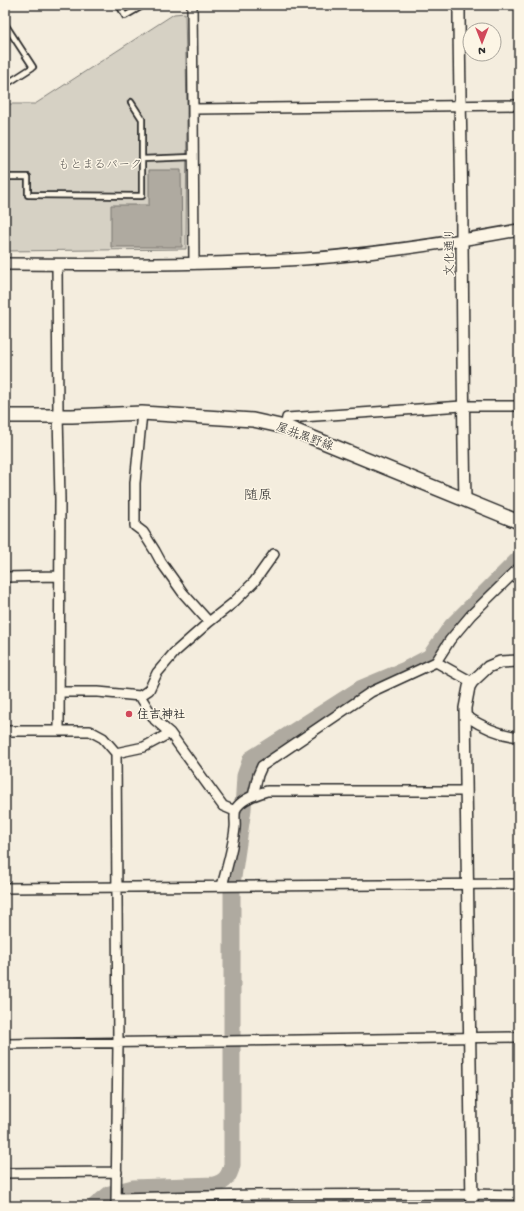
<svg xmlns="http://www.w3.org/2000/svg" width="524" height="1211" font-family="'Gochi Hand','Klee One',sans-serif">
	<rect width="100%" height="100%" fill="#f4edde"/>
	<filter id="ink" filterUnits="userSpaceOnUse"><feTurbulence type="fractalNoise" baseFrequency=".025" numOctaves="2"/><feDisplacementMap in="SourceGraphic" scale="8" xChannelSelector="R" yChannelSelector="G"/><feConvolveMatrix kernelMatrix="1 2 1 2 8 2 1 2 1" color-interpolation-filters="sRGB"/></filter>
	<g filter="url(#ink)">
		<!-- green -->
		<path fill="#d6d1c4" stroke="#807e78" d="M 185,13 L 187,110 L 186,249 L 5,251 L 5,104 L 35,104 L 174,14 Z"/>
		<!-- water -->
		<path fill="#afaaa0" stroke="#7a7771" d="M 149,170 L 181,170 L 182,247 L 111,247 L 111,205 L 149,205 Z"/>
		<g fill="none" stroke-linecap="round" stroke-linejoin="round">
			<!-- river -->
			<path stroke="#afaaa0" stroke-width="17" d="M 95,1206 L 110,1194 L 133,1188 L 214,1185 C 225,1182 229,1177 232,1165 L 232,884 L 243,809 L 245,776 L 251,759 L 362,688 L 405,670 L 430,657 L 452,626 L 519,559"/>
			<defs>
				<path id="service" d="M 119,5 L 125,16 L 144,5
					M 5,24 L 33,67 L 5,85
					M 142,159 L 193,157
					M 5,177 L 28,177 L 28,195 L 142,196 L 142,119 L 131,102"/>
				<path id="minor" d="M 192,5 L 193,109
					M 194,264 L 193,109 L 519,105
					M 57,265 L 58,415 L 60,499 L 59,730
					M 285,428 L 287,418 L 462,406 L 519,406
					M 5,577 L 59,576
					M 209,622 L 233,603 L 254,582 L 274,554
					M 436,662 L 472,682
					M 60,692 L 98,692 L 140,696 L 149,690 L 157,673 L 174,653 L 209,622 L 183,593 L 161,562 L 155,551 L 143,532 L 135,526 L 135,483 L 142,413
					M 140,696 L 155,720 L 170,733 L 223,806 L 235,811
					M 466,716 C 481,726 501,735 519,737
					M 5,731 L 90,731 L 103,738 L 116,753 L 118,1043 L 116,1206
					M 116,753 L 144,747 L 170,733
					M 253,796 L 258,775 L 262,766 L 371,692 L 436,662 L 450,640 L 471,615 L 519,568
					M 222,886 C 227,867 233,848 235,828 C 236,822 233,813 237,807 C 244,798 257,794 267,791 L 466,791
					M 5,888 L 519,884
					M 5,1044 L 519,1037
					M 5,1173 L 117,1172
					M 116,1198 L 253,1195 L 471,1194 L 519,1195"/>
				<path id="tertiary" d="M 459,5 C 459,84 462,163 462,242 C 463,328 463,413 465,499
					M 5,264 C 104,265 204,265 304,259 C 376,254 448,243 519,230
					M 472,1206 L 465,708 L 469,687 L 472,682 L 488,667 L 500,662 L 519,661"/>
				<path id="secondary" d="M 5,416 L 72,416 L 142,413 L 253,420 L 289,428 L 519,522"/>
			</defs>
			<!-- service casing -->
			<use href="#service" stroke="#2b2b2b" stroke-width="8"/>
			<!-- minor casing -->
			<use href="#minor" stroke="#2b2b2b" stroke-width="12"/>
			<!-- tertiary casing -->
			<use href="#tertiary" stroke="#2b2b2b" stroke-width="14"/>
			<!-- secondary casing -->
			<use href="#secondary" stroke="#2b2b2b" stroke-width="16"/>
			<!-- service -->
			<use href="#service" stroke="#fcf5e5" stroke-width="4.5"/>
			<!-- minor -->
			<use href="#minor" stroke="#fcf5e5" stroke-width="9"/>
			<!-- tertiary -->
			<use href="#tertiary" stroke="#fcf5e5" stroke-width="11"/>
			<!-- secondary -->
			<use href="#secondary" stroke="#fcf5e5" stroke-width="13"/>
		</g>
	</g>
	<!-- markers -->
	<circle fill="#d1495b" stroke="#fcf5e5" stroke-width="1.5" cx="129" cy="714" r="4"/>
	<g text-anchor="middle" stroke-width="3" stroke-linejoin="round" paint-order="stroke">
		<!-- park labels -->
		<g font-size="12" fill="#565451" stroke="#fcf5e5">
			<text x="100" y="168">もとまるパーク</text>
		</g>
		<!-- street labels -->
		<g font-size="12" fill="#2b2b2b" stroke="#fcf5e5">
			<text transform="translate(449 252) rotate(-90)" y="4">文化通り</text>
			<text transform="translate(305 436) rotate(20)" y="4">屋井黒野線</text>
		</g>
		<!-- poi labels -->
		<g font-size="12" font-weight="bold" fill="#2b2b2b" stroke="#fcf5e5" text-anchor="start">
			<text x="137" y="718">住吉神社</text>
		</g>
		<!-- quarter labels -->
		<g font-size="14" fill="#2b2b2b" stroke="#fcf5e5">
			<text x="258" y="499">随原</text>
		</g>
	</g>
	<!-- margin -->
	<rect width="524" height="1211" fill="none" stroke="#fcf5e5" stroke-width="20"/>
	<rect x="10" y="10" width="504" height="1191" fill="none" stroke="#2b2b2b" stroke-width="1.5" filter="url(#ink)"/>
	<!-- north arrow -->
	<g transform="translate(482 42) rotate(180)"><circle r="19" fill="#fcf5e5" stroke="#a8a49b"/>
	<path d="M0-3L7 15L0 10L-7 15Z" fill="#d1495b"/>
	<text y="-6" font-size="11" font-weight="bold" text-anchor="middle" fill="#2b2b2b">N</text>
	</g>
</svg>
